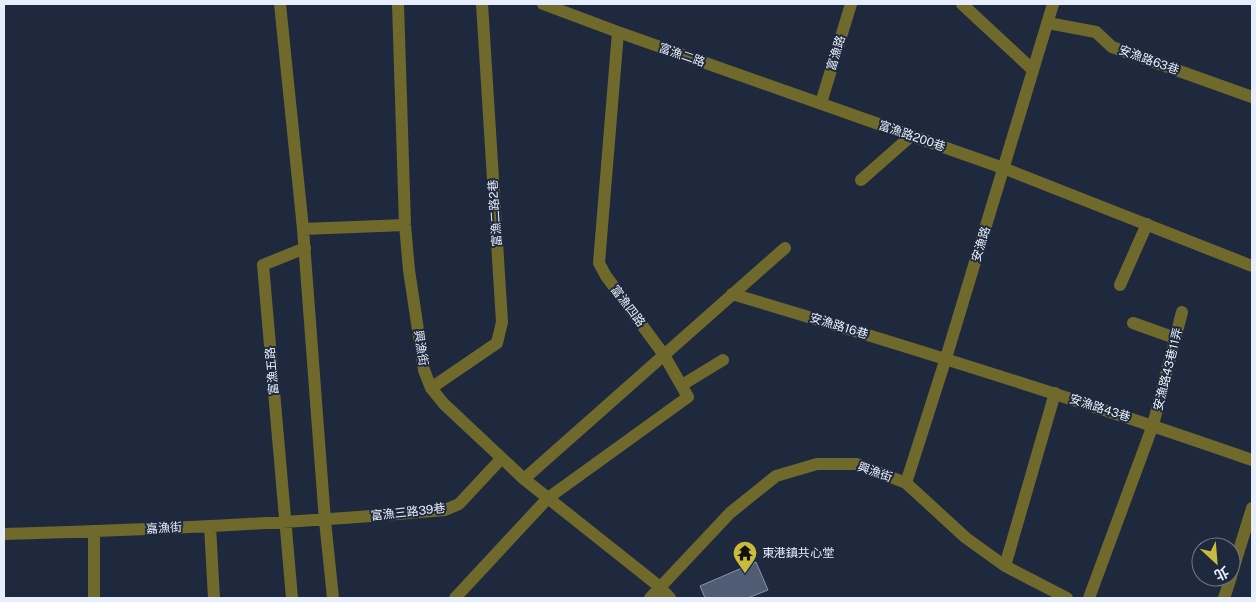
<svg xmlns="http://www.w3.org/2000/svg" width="1256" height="602" font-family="'Public Sans','Noto Sans TC',sans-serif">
	<rect width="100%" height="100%" fill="#1f293d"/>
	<!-- building -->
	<path fill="#505c73" stroke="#8794ad" d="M 756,562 L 768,590 L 748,598 L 705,598 L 700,586 Z"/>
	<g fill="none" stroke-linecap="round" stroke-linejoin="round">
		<!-- minor -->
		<path stroke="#70692c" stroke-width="12" d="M 280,4 L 303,229 L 325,521 L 333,598
			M 398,4 L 405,225 L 409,270 L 424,370 L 431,388 L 444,404 L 524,479 L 660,587 L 670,598
			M 543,4 L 618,32 L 1003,168 L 1252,266
			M 962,4 L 1033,70
			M 1048,23 L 1096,32 L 1112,47 L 1252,97
			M 821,103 L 851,4
			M 861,180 L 911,136
			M 303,229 L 405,225
			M 1120,285 L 1147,224
			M 732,294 C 907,346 1080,400 1252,460
			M 1133,323 L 1175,338
			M 682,385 L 723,360
			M 431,388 L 497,343 L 502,322 L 482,4
			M 524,479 L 785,248
			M 906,483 L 946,358 L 1053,4
			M 210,526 L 214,598
			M 94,532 L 94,598
			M 4,534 C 151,530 298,523 445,510 L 459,504 L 501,459
			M 1005,566 L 1055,393
			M 1231,576 L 1252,508
			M 292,598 L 263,265 L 305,248
			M 455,598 L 548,498 L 688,397 L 664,355 L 606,276 L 599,263 L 618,32
			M 650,598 L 730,513 L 776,476 L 817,464 L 857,464 L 906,483 L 966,538 L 1005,566 L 1067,598
			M 1089,598 L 1153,425 L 1182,312
			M 1224,598 L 1231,577"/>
	</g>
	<!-- icons -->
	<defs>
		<symbol id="temple-pin" viewBox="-11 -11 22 30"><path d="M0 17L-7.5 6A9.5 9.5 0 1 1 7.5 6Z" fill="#c9bb3b" stroke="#1f293d"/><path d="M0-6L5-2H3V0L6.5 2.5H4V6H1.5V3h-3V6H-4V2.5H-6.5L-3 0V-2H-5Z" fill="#111"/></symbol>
	</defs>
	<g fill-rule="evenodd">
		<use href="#temple-pin" x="731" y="539" width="28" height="38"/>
	</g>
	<g text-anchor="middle" stroke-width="4" stroke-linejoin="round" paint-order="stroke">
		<!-- street labels -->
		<g font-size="12" fill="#e7eefb" stroke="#1f293d">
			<text transform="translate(836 53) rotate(-73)" y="4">富漁路</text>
			<text transform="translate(682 55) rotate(19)" y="4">富漁二路</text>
			<text transform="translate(1149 60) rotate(20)" y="4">安漁路63巷</text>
			<text transform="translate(912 136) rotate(19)" y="4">富漁路200巷</text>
			<text transform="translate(495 213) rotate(-94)" y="4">富漁二路2巷</text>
			<text transform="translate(981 244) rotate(-73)" y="4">安漁路</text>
			<text transform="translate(628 306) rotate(53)" y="4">富漁四路</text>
			<text transform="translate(839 326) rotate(17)" y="4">安漁路16巷</text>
			<text transform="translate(421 348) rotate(81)" y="4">興漁街</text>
			<text transform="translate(1168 369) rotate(-76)" y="4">安漁路43巷11弄</text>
			<text transform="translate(272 371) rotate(-95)" y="4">富漁五路</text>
			<text transform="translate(1100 408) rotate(18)" y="4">安漁路43巷</text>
			<text transform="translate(875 472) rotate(19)" y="4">興漁街</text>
			<text transform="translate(408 512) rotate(-6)" y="4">富漁三路39巷</text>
			<text transform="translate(164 528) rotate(-3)" y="4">嘉漁街</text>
		</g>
		<!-- poi labels -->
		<g font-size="12" fill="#e7eefb" stroke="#1f293d" text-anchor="start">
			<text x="762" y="557">東港鎮共心堂</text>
		</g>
	</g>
	<!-- border -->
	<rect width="1256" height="602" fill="none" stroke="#e7eefb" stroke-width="10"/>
	<!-- north arrow -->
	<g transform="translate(1216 562) rotate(154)"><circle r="24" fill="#1f293d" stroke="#6f7889"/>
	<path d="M0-4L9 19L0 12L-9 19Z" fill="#c9bb3b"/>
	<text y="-8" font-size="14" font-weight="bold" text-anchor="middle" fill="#e7eefb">北</text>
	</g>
</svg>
